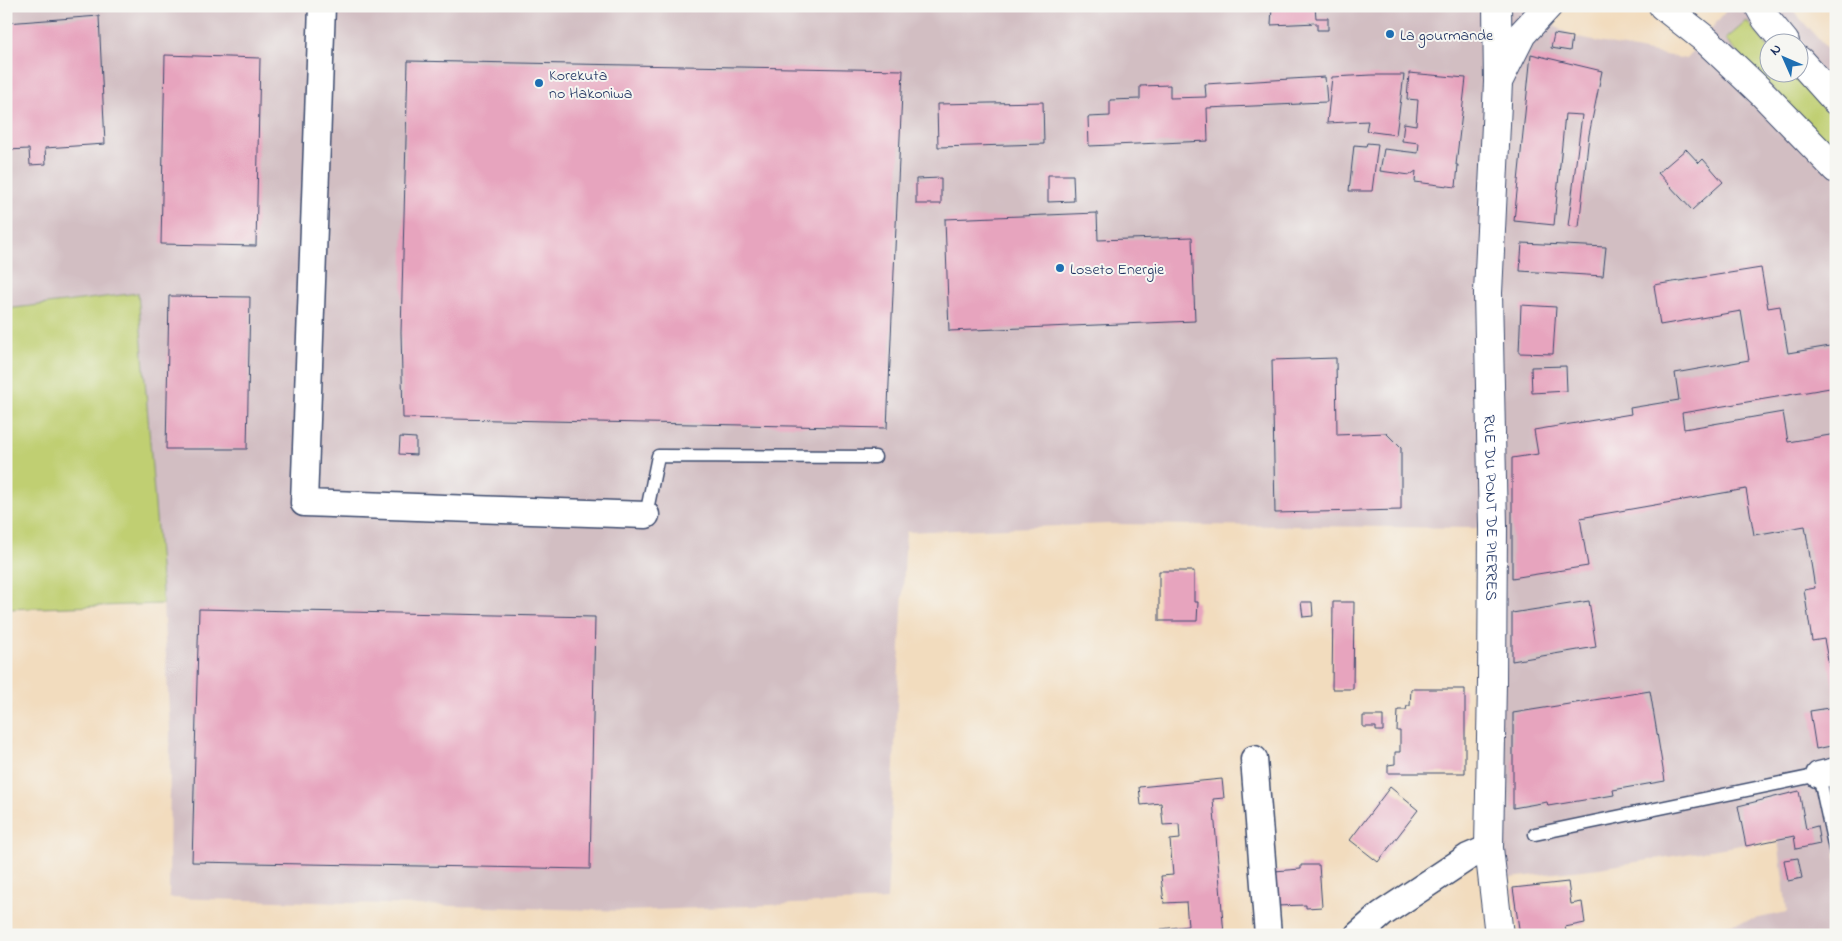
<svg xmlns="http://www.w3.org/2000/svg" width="1842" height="941" font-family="'Indie Flower',sans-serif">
	<rect width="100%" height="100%" fill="#f6f6f2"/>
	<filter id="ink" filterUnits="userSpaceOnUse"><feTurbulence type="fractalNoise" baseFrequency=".02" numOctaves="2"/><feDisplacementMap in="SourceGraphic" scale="10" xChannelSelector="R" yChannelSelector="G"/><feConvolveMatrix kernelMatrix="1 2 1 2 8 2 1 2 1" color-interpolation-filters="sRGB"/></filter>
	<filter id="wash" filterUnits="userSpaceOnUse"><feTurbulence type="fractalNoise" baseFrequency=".0096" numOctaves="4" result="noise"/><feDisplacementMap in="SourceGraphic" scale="20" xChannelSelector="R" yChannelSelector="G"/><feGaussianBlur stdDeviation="1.12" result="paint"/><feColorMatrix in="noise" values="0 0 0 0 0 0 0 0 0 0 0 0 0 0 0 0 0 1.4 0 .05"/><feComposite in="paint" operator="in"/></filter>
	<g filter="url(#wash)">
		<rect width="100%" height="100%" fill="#f2dcbe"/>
		<!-- industrial -->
		<path fill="#d2bec2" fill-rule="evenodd" d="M 6,6 L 1524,6 L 1573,37 L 1686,59 L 1730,6 L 1789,6 L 1836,59 L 1836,935 L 1680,935 L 1787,912 L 1778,839 L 1600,868 L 1510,878 L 1493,883 L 1493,526 L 1475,528 L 1110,524 L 906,532 L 887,900 L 629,911 L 169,898 L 170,729 L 163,604 L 138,293 L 6,309 ZM 1770,42 L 1800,42 L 1800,72 L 1770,72 Z"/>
		<!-- green -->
		<path fill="#c0cf72" stroke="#6e7f68" d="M 1747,21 L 1769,48 L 1770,72 L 1790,73 L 1836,122 L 1836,153 L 1725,40 Z
			M 138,293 L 163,604 L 6,609 L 6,309 Z"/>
		<g id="blocks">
			<!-- building -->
			<path fill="#e7a4be" d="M 1272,6 L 1315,6 L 1316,18 L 1328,18 L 1328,30 L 1317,30 L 1317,23 L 1271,25 Z
				M 99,16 L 105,144 L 45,148 L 46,164 L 30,165 L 29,149 L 6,150 L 6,23 Z
				M 1554,34 L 1572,37 L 1570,51 L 1551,48 Z
				M 1531,54 L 1602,71 L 1589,135 L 1579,227 L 1568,226 L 1582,115 L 1565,114 L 1554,225 L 1514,221 Z
				M 165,55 L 260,58 L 256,246 L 161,244 Z
				M 408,61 L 903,70 L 887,428 L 403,418 L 401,332 Z
				M 1409,73 L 1466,78 L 1456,165 L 1458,165 L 1456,187 L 1415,182 L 1416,171 L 1410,175 L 1380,171 L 1384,149 L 1418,153 L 1419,143 L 1402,141 L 1404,123 L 1416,125 L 1418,100 L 1407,99 Z
				M 1372,75 L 1404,75 L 1396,135 L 1366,131 L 1368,121 L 1327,123 L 1332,77 Z
				M 1325,77 L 1327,102 L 1300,103 L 1300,104 L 1207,108 L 1208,141 L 1089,146 L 1088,117 L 1110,116 L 1110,100 L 1140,99 L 1140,86 L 1170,85 L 1170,98 L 1206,97 L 1205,84 Z
				M 1043,102 L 1044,144 L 938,147 L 937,104 Z
				M 1367,143 L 1378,144 L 1372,191 L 1349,191 L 1354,145 L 1366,146 Z
				M 1686,149 L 1699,163 L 1703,159 L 1723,182 L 1692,210 L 1658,173 Z
				M 1048,175 L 1073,175 L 1074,201 L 1048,202 Z
				M 941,178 L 941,204 L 916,204 L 916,179 Z
				M 1097,213 L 1098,240 L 1192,237 L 1195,321 L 949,331 L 945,219 Z
				M 1522,243 L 1606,247 L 1603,276 L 1520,271 Z
				M 1761,268 L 1768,308 L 1780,306 L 1788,353 L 1836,345 L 1836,387 L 1682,413 L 1684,429 L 1783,412 L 1788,442 L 1836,434 L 1836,702 L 1824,639 L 1812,641 L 1804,590 L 1815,588 L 1805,526 L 1754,535 L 1746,489 L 1580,518 L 1588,566 L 1512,578 L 1512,458 L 1538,454 L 1534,430 L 1631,414 L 1630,408 L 1679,400 L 1675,373 L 1749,360 L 1741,311 L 1660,325 L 1654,285 Z
				M 169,296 L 250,297 L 247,449 L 166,449 Z
				M 1521,305 L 1556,307 L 1553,354 L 1519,353 Z
				M 1336,358 L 1337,435 L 1386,433 L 1401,448 L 1401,510 L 1275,513 L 1272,360 Z
				M 1566,366 L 1567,391 L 1532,393 L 1531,367 Z
				M 400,437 L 416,438 L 416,455 L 399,454 Z
				M 1159,571 L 1194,571 L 1194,602 L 1198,602 L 1197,621 L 1159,621 Z
				M 1589,601 L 1596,647 L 1512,661 L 1512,613 Z
				M 1301,602 L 1312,602 L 1313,616 L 1303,617 Z
				M 1333,602 L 1354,602 L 1353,689 L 1332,689 Z
				M 199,609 L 595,617 L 590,869 L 192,862 Z
				M 1411,689 L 1465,689 L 1465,773 L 1388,773 L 1388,765 L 1395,764 L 1395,752 L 1400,752 L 1400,731 L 1397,731 L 1398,710 L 1406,710 L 1407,706 L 1410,706 Z
				M 1650,691 L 1665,781 L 1613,790 L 1614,795 L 1548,806 L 1547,802 L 1513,808 L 1513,713 Z
				M 1836,707 L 1836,745 L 1816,749 L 1810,711 Z
				M 1363,716 L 1383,716 L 1383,731 L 1376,731 L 1376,727 L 1363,727 Z
				M 1222,779 L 1224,798 L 1213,799 L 1224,935 L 1161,935 L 1161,929 L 1188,926 L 1186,902 L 1164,903 L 1161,876 L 1173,875 L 1170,840 L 1180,839 L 1179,824 L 1163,825 L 1161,803 L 1141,805 L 1139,787 Z
				M 1390,787 L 1418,810 L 1378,862 L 1350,840 Z
				M 1799,791 L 1806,829 L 1817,826 L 1820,844 L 1796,849 L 1794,836 L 1746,846 L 1738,806 Z
				M 1798,858 L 1802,878 L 1788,881 L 1784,860 Z
				M 1301,865 L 1319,865 L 1322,907 L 1306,908 L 1306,905 L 1276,906 L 1274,871 L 1301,869 Z
				M 1568,882 L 1571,904 L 1582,902 L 1585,923 L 1565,927 L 1567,935 L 1520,935 L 1513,888 Z"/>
		</g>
	</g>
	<g filter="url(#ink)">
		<use href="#blocks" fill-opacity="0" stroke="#3b496c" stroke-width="1"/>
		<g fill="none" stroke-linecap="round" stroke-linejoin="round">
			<defs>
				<path id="service" d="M 646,515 L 658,456 L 875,457
					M 1535,834 L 1819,775 L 1836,854"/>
				<path id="minor" d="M 322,6 L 304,503 L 646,515
					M 1254,759 L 1268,935
					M 1819,775 L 1836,771
					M 1358,935 L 1382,914 L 1468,857 L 1489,848"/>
				<g id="tertiary">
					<path id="s1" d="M 1497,6 L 1498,82 L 1488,293 L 1493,526 L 1492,682 L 1489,848 L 1499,935"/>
					<path d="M 1500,78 L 1522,34 L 1548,6"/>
				</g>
				<path id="secondary" d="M 1663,6 L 1706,40 L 1762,93 L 1836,169
					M 1759,6 L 1766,19 L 1785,42
					M 1800,61 L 1836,101"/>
			</defs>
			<!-- service casing -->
			<use href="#service" stroke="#3b496c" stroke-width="15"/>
			<!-- minor casing -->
			<use href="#minor" stroke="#3b496c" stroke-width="29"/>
			<!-- tertiary casing -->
			<use href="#tertiary" stroke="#3b496c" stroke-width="30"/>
			<!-- secondary casing -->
			<use href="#secondary" stroke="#3b496c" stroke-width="30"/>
			<!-- service -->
			<use href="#service" stroke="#fff" stroke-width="12"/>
			<!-- minor -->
			<use href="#minor" stroke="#fff" stroke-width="26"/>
			<!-- tertiary -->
			<use href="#tertiary" stroke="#fff" stroke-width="28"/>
			<!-- secondary -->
			<use href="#secondary" stroke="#fff" stroke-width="28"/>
		</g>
	</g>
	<!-- markers -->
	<g fill="#1f6fb2" stroke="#f6f6f2" stroke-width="2">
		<circle cx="1390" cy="34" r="5"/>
		<circle cx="539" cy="83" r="5"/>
		<circle cx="1060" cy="268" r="5"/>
	</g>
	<g text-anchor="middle" stroke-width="4" stroke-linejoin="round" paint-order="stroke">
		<!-- poi labels -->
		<g font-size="16" fill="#1b2f5e" stroke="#f6f6f2" text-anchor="start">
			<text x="1400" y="40">La gourmande</text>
			<text x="549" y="80">Korekuta<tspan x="549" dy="18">no Hakoniwa</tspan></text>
			<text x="1070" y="274">Loseto Energie</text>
		</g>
		<!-- street labels -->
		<g font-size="16" fill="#1b2f5e" stroke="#f6f6f2">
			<text dy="6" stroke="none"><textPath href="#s1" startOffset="502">RUE DU PONT DE PIERRES</textPath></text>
		</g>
	</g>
	<!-- margin -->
	<rect width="1842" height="941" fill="none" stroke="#f6f6f2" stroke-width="25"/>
	<!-- north arrow -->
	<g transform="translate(1784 58) rotate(315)"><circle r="24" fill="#f6f6f2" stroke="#9ea6b7"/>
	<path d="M0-4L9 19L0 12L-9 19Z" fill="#1f6fb2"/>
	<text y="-8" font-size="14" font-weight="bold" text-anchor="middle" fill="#1b2f5e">N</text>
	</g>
</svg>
